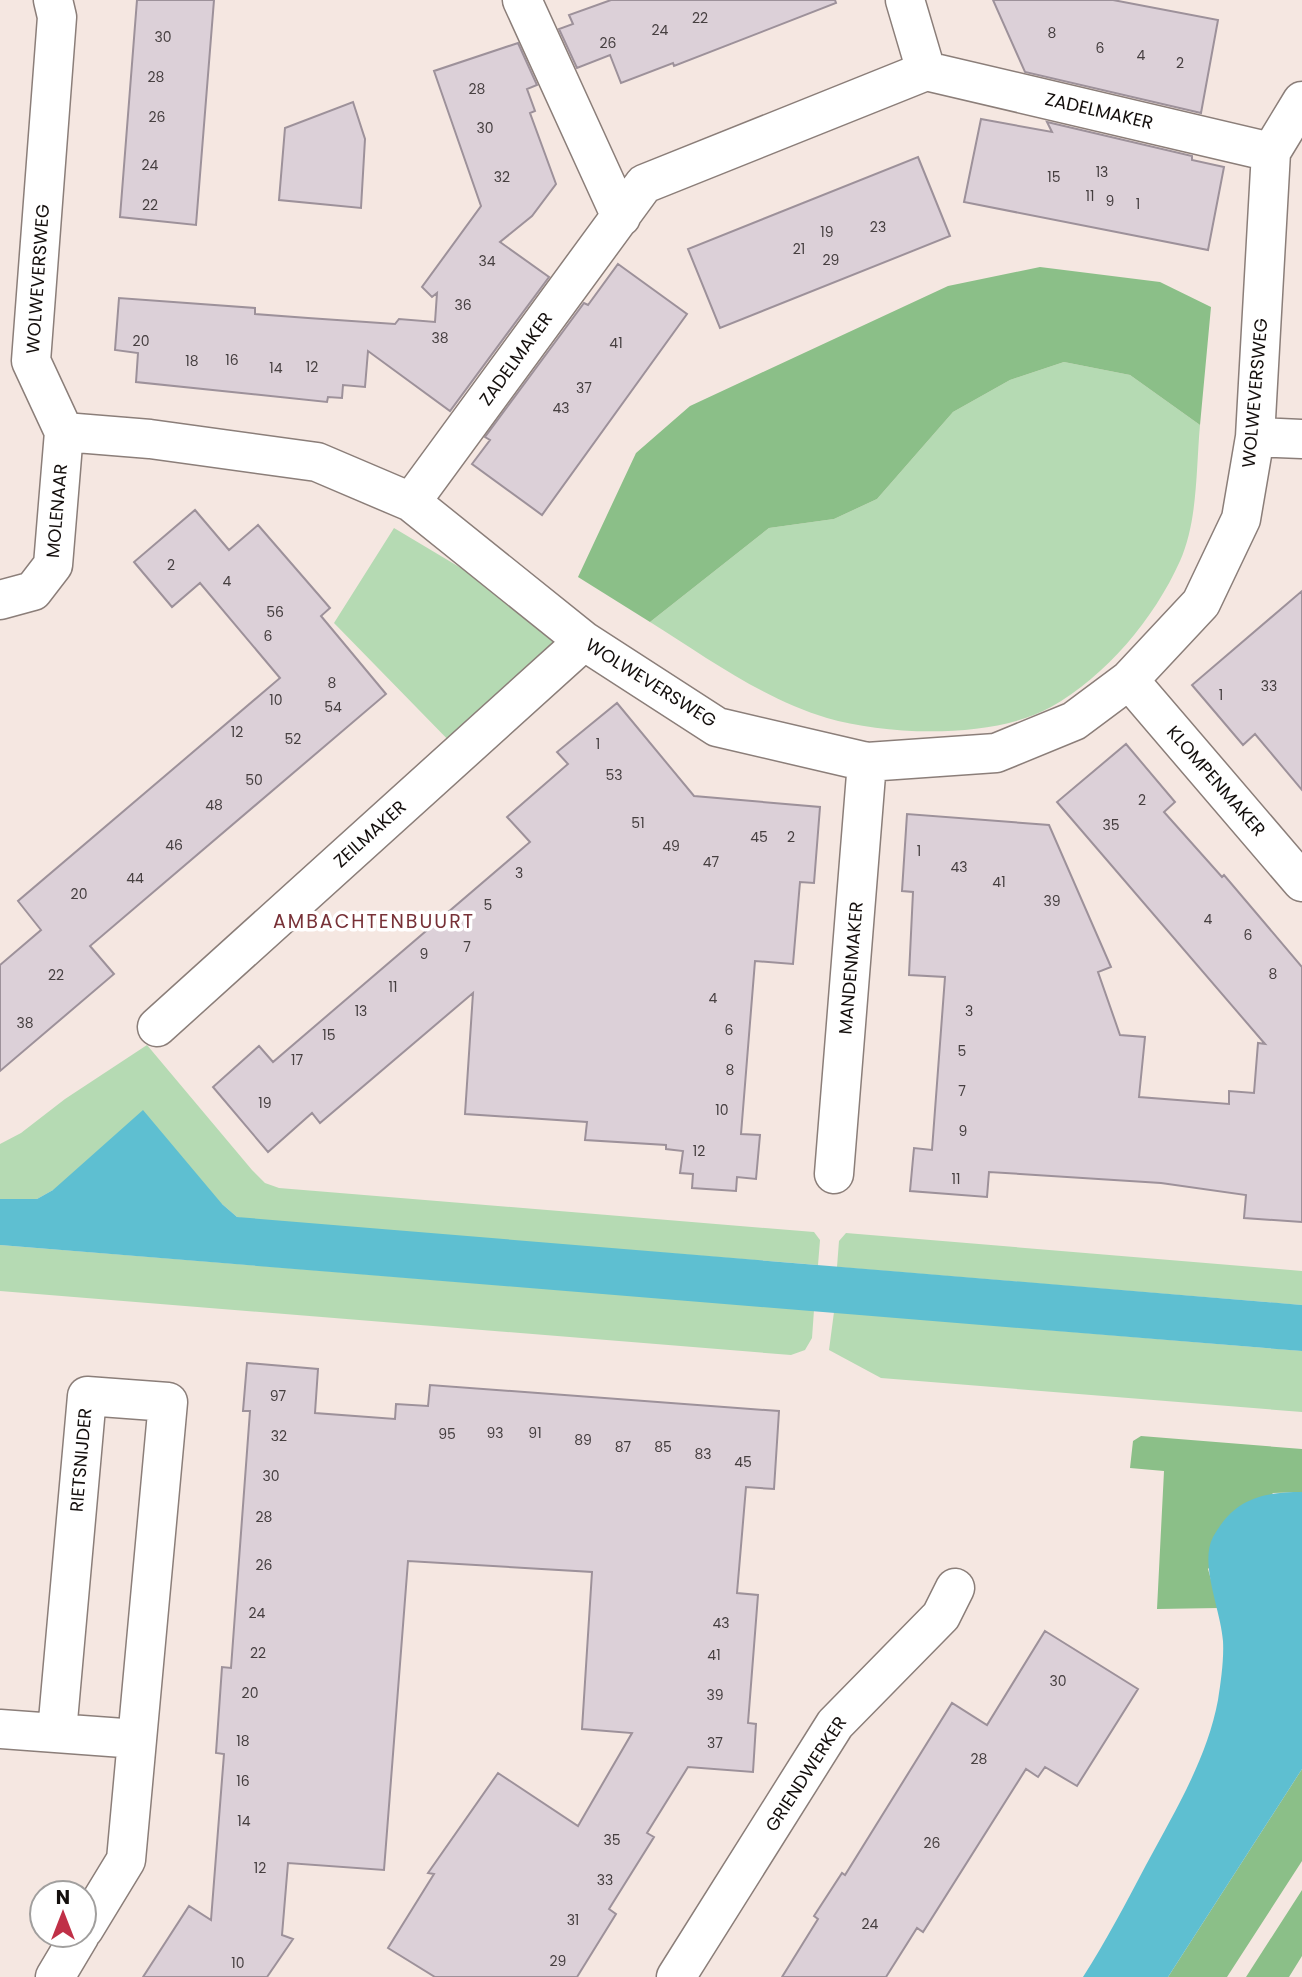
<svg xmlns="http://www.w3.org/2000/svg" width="1302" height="1977" font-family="Poppins,sans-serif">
	<rect width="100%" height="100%" fill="#f5e7e1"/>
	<!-- green -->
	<path fill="#b5dab3" d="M 1064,362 L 1130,375 L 1200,425 C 1196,468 1198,521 1180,561 C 1154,619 1106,676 1051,707 C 994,739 889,736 827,718 C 763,699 706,657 650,622 L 769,528 L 834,519 L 877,499 L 953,412 L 1010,380 Z
		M 394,528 L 578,638 L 459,751 L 334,623 Z
		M 147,1045 L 252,1170 L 265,1183 L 279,1188 L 814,1232 L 820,1240 L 818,1265 L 256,1221 L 237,1217 L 222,1204 L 53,1190 L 37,1199 L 0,1199 L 0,1144 L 21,1133 L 65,1099 Z
		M 846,1233 L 1302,1271 L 1302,1305 L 837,1267 L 839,1241 Z
		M 0,1245 L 814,1310 L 812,1338 L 805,1350 L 791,1355 L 0,1291 Z
		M 834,1312 L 1302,1351 L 1302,1412 L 881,1378 L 829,1350 Z"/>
	<!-- forest -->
	<path fill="#8bbf88" d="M 1040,267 L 1160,282 L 1211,307 L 1200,425 L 1130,375 L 1064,362 L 1010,380 L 953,412 L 877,499 L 834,519 L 769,528 L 650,622 L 578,577 L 636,453 L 690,406 L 948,286 Z
		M 1141,1436 L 1302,1449 L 1302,1492 L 1273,1493 L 1208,1569 L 1219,1608 L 1157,1609 L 1164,1471 L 1130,1468 L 1133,1441 Z
		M 1302,1769 L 1302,1861 L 1227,1977 L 1168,1977 Z
		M 1302,1890 L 1302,1956 L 1289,1977 L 1246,1977 Z"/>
	<!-- water -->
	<path fill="#5ebfd1" d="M 143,1110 L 222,1204 L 237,1217 L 1302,1305 L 1302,1351 L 0,1245 L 0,1199 L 37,1199 L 53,1190 Z
		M 1302,1492 L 1302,1769 L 1168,1977 L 1083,1977 C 1106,1941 1126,1903 1146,1865 C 1174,1813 1207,1759 1218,1700 C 1221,1681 1224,1659 1223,1641 C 1221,1611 1199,1563 1213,1537 C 1234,1499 1262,1492 1302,1492 Z"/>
	<!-- building -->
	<path fill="#dcd0d8" stroke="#9d919a" stroke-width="2" d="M 137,0 L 214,0 L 196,225 L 120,217 Z
		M 611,0 L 835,0 L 836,3 L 674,66 L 673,63 L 621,83 L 610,55 L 577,68 L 559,29 L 573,24 L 569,15 Z
		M 993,0 L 1113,0 L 1218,20 L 1201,113 L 1025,72 Z
		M 518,43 L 537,85 L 527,89 L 535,111 L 530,113 L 556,184 L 532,216 L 500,242 L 549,277 L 450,411 L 368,351 L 365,387 L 343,385 L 342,398 L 328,397 L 327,402 L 136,382 L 138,353 L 115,350 L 119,298 L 255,308 L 255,314 L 308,318 L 395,324 L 399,319 L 435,322 L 437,293 L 432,297 L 422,287 L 481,206 L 434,71 Z
		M 353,102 L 365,139 L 361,208 L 279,200 L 285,128 Z
		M 981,119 L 1052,132 L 1047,122 L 1192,156 L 1192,160 L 1224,167 L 1208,250 L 964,202 Z
		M 918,157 L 950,236 L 720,328 L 688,249 Z
		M 618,264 L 687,314 L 542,515 L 472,464 L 490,440 L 485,437 L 584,303 L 588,305 Z
		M 195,510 L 229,550 L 258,525 L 330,608 L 321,616 L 386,694 L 90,946 L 114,974 L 0,1071 L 0,965 L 41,930 L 18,901 L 280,678 L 200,583 L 172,607 L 134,562 Z
		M 1302,591 L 1302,790 L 1255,734 L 1243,745 L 1192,685 Z
		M 617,703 L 694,796 L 820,807 L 814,883 L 800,882 L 793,964 L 755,961 L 741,1134 L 760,1135 L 756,1179 L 737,1177 L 736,1191 L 692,1188 L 693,1174 L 680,1173 L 683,1151 L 666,1149 L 666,1145 L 585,1140 L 587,1122 L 465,1114 L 473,993 L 320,1123 L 312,1113 L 268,1152 L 213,1087 L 259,1046 L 273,1062 L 530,842 L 507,817 L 568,764 L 557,752 Z
		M 1126,744 L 1175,802 L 1164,812 L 1222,877 L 1224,875 L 1302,967 L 1302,1222 L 1244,1218 L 1246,1195 L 1161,1183 L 989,1172 L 987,1197 L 910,1191 L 914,1148 L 932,1150 L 945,977 L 909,975 L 913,892 L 902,891 L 907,814 L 1049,825 L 1111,967 L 1098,972 L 1120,1035 L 1145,1037 L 1139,1097 L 1229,1104 L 1229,1091 L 1254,1093 L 1258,1043 L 1265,1044 L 1057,802 Z
		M 247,1363 L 318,1369 L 315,1413 L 395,1419 L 396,1404 L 428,1406 L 430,1385 L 779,1411 L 774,1489 L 746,1487 L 737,1593 L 758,1595 L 748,1723 L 756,1724 L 753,1772 L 688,1767 L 647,1833 L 654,1837 L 609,1909 L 616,1914 L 577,1977 L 435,1977 L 388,1948 L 434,1874 L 428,1873 L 498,1773 L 578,1826 L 632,1733 L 582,1729 L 592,1572 L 408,1561 L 384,1870 L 288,1863 L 282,1935 L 293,1939 L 267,1977 L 143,1977 L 189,1906 L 211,1920 L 224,1754 L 216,1753 L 222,1667 L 231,1668 L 250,1411 L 243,1411 Z
		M 1045,1631 L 1138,1689 L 1077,1786 L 1045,1767 L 1038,1777 L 1026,1769 L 923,1932 L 917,1928 L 886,1977 L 782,1977 L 818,1919 L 814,1916 L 842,1873 L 845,1875 L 952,1703 L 987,1725 Z"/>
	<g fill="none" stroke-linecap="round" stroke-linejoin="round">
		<defs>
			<path id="minor" d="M 53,0 L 57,17 L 31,361 L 64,432 L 150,439 L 317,462 L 411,502 L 584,641 L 717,727 L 867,762 L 996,753 L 1074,721 L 1129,680 L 1201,603 L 1241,519 L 1255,437 L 1271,152 L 1302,101
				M 522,0 L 621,217
				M 905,0 L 926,71
				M 1255,437 L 1302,439
				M 411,502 L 644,184 L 926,71 L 1271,152
				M 0,600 L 33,591 L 53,565 L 64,432
				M 1129,680 L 1302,882
				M 157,1027 L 584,641
				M 834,1174 L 867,762
				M 0,1729 L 137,1739
				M 57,1732 L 87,1396 L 168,1402 L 126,1860 L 84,1929
				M 55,1977 L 80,1935
				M 676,1977 L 835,1724 L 941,1616 L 955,1588"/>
		</defs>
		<!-- minor casing -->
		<use href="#minor" stroke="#8b7e79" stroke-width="41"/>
		<!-- minor -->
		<use href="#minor" stroke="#fff" stroke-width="38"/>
	</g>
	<g text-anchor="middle" stroke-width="7" stroke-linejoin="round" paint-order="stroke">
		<!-- number labels -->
		<g font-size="14" fill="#463f40">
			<text x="700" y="23">22</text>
			<text x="660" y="35">24</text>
			<text x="1052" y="38">8</text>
			<text x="163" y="42">30</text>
			<text x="608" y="48">26</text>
			<text x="1100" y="53">6</text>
			<text x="1141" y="60">4</text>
			<text x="1180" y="68">2</text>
			<text x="156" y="82">28</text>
			<text x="477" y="94">28</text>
			<text x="157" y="122">26</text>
			<text x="485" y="133">30</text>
			<text x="150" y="170">24</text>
			<text x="1102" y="177">13</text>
			<text x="502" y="182">32</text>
			<text x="1054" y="182">15</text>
			<text x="1090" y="201">11</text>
			<text x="1110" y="206">9</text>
			<text x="1138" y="209">1</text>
			<text x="150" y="210">22</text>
			<text x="878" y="232">23</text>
			<text x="827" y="237">19</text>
			<text x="799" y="254">21</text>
			<text x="831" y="265">29</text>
			<text x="487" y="266">34</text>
			<text x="463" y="310">36</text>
			<text x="440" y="343">38</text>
			<text x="141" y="346">20</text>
			<text x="616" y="348">41</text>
			<text x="232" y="365">16</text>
			<text x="192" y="366">18</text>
			<text x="312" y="372">12</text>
			<text x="276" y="373">14</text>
			<text x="584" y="393">37</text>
			<text x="561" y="413">43</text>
			<text x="171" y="570">2</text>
			<text x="227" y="586">4</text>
			<text x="275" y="617">56</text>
			<text x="268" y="641">6</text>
			<text x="332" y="688">8</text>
			<text x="1269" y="691">33</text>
			<text x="1221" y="700">1</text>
			<text x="276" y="705">10</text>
			<text x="333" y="712">54</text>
			<text x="237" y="737">12</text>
			<text x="293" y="744">52</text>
			<text x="598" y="749">1</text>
			<text x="614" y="780">53</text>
			<text x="254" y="785">50</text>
			<text x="1142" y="805">2</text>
			<text x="214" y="810">48</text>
			<text x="638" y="828">51</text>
			<text x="1111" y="830">35</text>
			<text x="759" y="842">45</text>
			<text x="791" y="842">2</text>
			<text x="174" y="850">46</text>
			<text x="671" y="851">49</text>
			<text x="919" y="856">1</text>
			<text x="711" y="867">47</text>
			<text x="959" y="872">43</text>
			<text x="519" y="878">3</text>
			<text x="135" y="883">44</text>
			<text x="999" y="887">41</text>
			<text x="79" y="899">20</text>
			<text x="1052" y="906">39</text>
			<text x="488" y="910">5</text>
			<text x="1208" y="924">4</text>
			<text x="1248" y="940">6</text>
			<text x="467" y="952">7</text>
			<text x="424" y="959">9</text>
			<text x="1273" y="979">8</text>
			<text x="56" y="980">22</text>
			<text x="393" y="992">11</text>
			<text x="713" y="1003">4</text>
			<text x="361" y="1016">13</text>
			<text x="969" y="1016">3</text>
			<text x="25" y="1028">38</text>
			<text x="729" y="1035">6</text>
			<text x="329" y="1040">15</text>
			<text x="962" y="1056">5</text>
			<text x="297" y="1065">17</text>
			<text x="730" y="1075">8</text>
			<text x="962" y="1096">7</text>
			<text x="265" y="1108">19</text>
			<text x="722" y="1115">10</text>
			<text x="963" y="1136">9</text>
			<text x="699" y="1156">12</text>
			<text x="956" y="1184">11</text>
			<text x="278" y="1401">97</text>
			<text x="495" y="1438">93</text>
			<text x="535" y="1438">91</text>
			<text x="447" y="1439">95</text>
			<text x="279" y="1441">32</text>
			<text x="583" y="1445">89</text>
			<text x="623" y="1452">87</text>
			<text x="663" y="1452">85</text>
			<text x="703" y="1459">83</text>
			<text x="743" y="1467">45</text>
			<text x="271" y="1481">30</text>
			<text x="264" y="1522">28</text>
			<text x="264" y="1570">26</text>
			<text x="257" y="1618">24</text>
			<text x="721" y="1628">43</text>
			<text x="258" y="1658">22</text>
			<text x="714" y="1660">41</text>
			<text x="1058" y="1686">30</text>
			<text x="250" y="1698">20</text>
			<text x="715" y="1700">39</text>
			<text x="243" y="1746">18</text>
			<text x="715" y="1748">37</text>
			<text x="979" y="1764">28</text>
			<text x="243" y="1786">16</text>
			<text x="244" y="1826">14</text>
			<text x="612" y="1845">35</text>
			<text x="932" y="1848">26</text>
			<text x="260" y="1873">12</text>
			<text x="605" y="1885">33</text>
			<text x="573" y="1925">31</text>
			<text x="870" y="1929">24</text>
			<text x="558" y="1966">29</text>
			<text x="238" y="1968">10</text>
		</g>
		<!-- street labels -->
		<g font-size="18" fill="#140f0d" stroke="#fff">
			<text transform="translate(1099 111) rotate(13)" y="6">ZADELMAKER</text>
			<text transform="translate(38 279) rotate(-86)" y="6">WOLWEVERSWEG</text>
			<text transform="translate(516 359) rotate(-54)" y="6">ZADELMAKER</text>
			<text transform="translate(1255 393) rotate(-85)" y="6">WOLWEVERSWEG</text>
			<text transform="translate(57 511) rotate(-85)" y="6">MOLENAAR</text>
			<text transform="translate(651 683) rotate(32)" y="6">WOLWEVERSWEG</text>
			<text transform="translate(1216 781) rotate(49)" y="6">KLOMPENMAKER</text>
			<text transform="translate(370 834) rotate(-42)" y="6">ZEILMAKER</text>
			<text transform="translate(851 968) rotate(-85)" y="6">MANDENMAKER</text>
			<text transform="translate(81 1460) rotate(-85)" y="6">RIETSNIJDER</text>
			<text transform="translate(806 1774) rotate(-57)" y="6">GRIENDWERKER</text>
		</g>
		<!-- neighbourhood labels -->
		<g font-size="19" letter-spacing="2" fill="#783137" stroke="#fff">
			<text x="374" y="928">AMBACHTENBUURT</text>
		</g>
	</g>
	<!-- north arrow -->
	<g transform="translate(63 1914)"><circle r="33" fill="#ffffff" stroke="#a19f9e" stroke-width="2"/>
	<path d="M0-5L12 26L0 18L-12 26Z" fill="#c03047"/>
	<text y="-10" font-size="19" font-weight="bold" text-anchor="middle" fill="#140f0d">N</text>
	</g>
</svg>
